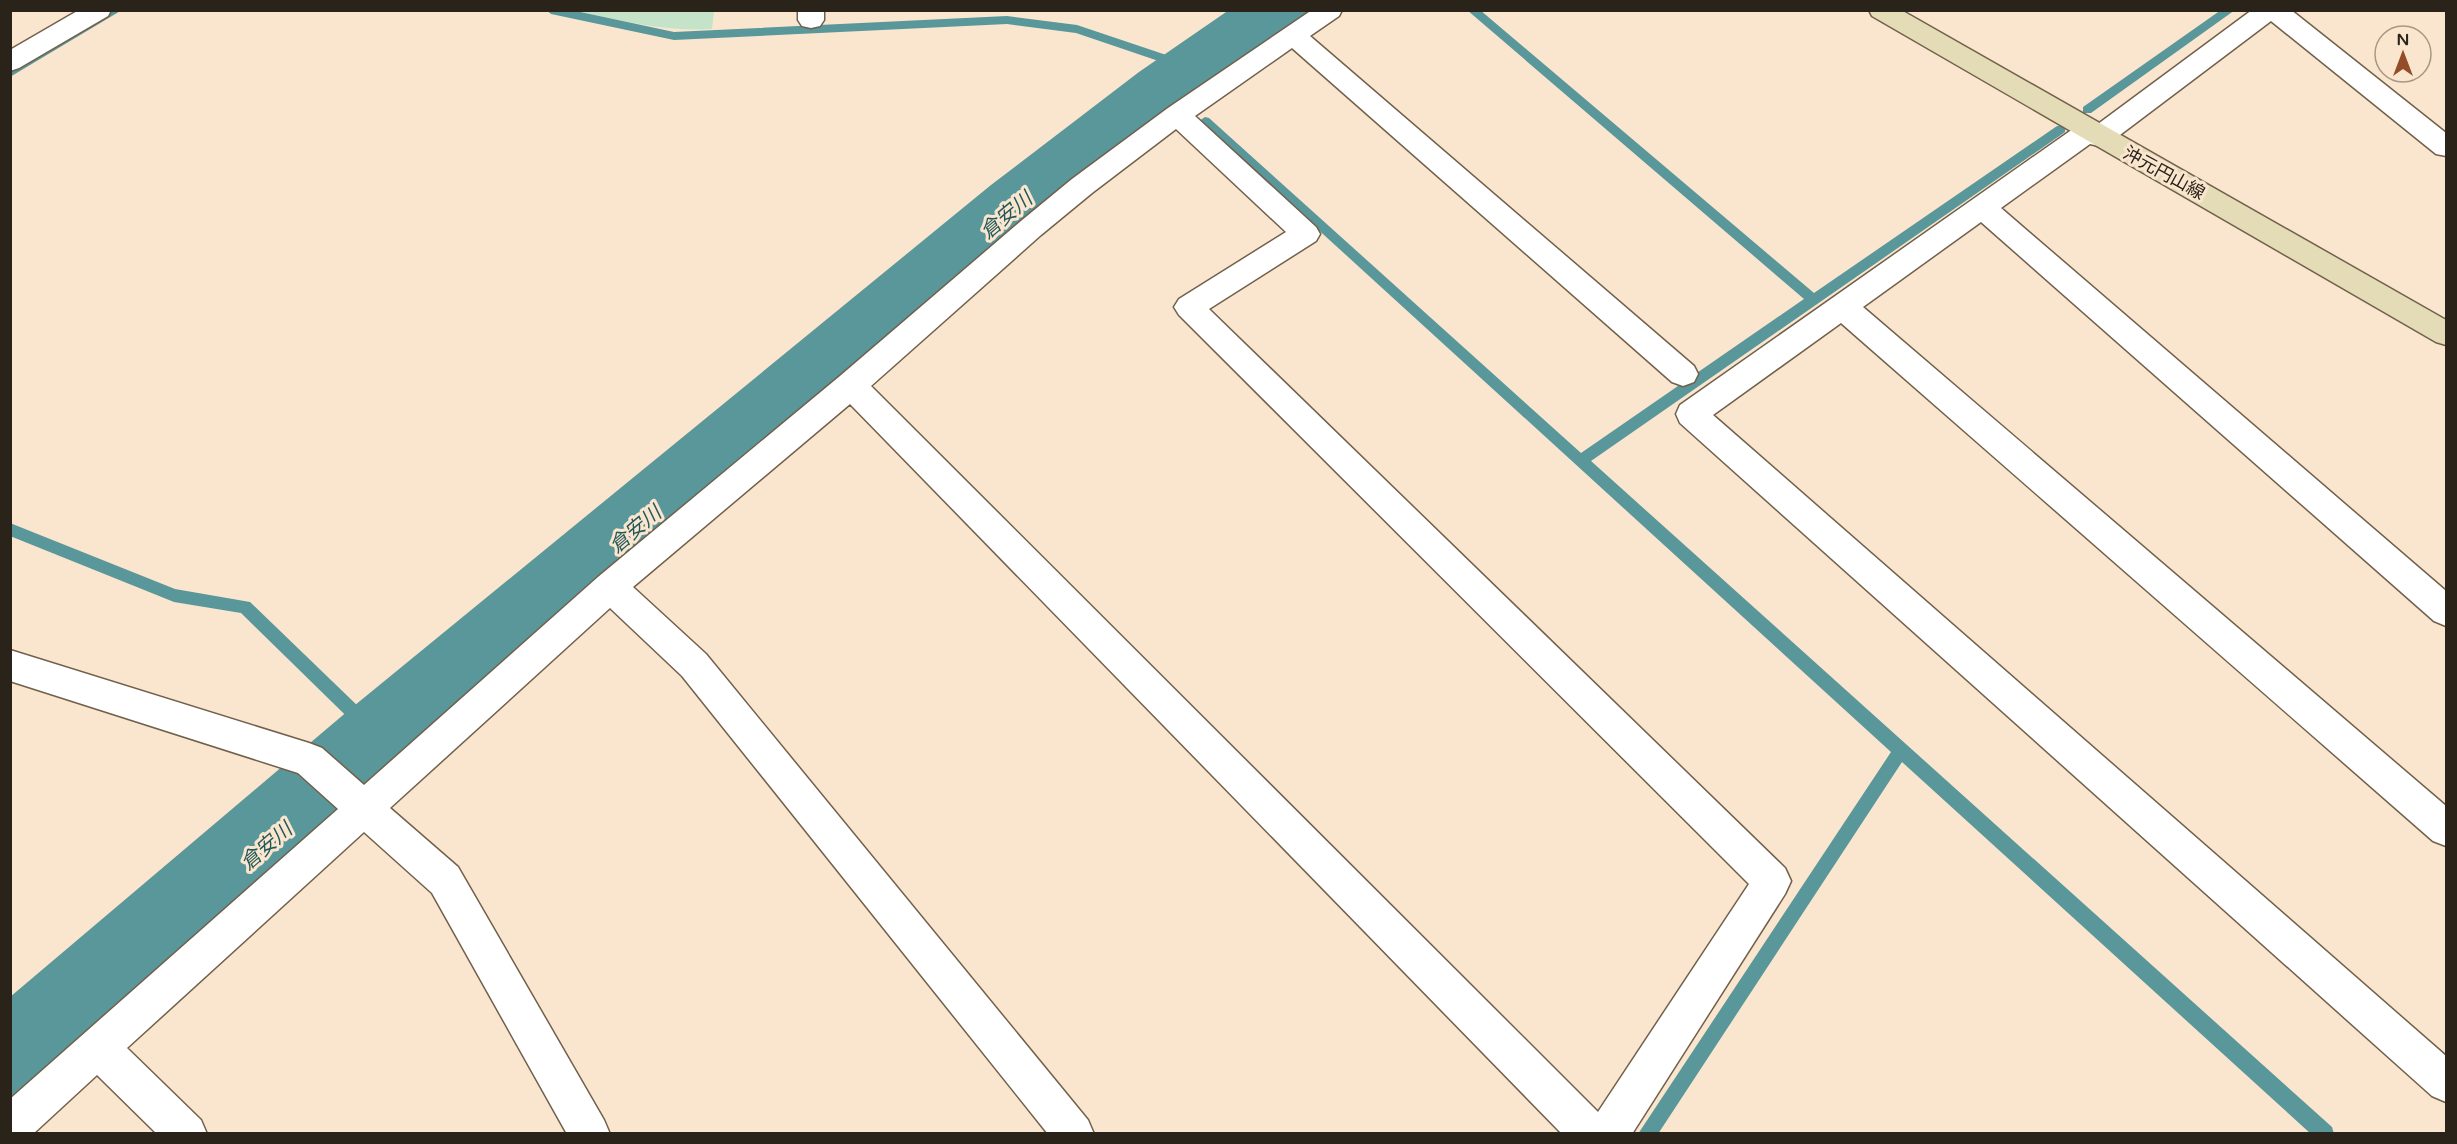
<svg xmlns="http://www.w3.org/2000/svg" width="2457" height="1144" font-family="'Varela Round','Noto Sans JP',sans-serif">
	<rect width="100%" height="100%" fill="#fae6ce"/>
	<!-- green -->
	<path fill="#c5e3c9" d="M 576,11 L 714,10 L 714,11 L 712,29 C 664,32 623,21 576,11 Z"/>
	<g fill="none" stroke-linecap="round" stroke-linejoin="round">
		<!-- stream -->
		<path fill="#59979a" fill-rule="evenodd" d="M 108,10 L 122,10 L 10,77 L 10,67 Z
			M 546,10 L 571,10 L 674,32 L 1007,16 L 1077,25 L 1199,66 L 1201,69 L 1195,73 L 1191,72 L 1076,33 L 1007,24 L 674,40 L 551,14 Z
			M 1467,10 L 1480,10 L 1814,293 L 2057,126 L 2065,126 L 2065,132 L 1591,461 L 2332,1127 L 2334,1134 L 2311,1134 L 1902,762 L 1658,1134 L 1638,1134 L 1891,752 L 1199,121 L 1205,117 L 1209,118 L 1581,453 L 1804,299 Z
			M 2221,10 L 2235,10 L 2091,113 L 2083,113 L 2083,107 Z
			M 1165,86 L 1183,94 L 1183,100 C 1176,102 1164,96 1159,90 Z
			M 10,523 L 175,589 L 250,602 L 390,737 L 392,742 L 390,747 L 384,749 L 378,747 L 241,613 L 174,602 L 10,536 Z"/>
		<!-- river -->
		<path fill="#59979a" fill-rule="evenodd" d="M 1229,10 L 1312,10 L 1303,26 L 1191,108 L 1045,225 L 419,774 L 49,1109 L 10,1125 L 10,997 L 349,710 L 991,185 L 1139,72 Z"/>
		<defs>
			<path id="street" d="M 79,10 L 111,10 L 108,16 L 19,68 L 10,71 L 10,50 Z
				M 798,10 L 824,10 L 824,20 L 820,26 L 811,28 L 802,26 L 798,20 Z
				M 1312,10 L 1342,10 L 1339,16 L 1310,36 L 1694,366 L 1698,374 L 1694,382 L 1683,386 L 1672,382 L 1292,48 L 1195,116 L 1316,227 L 1320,234 L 1316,241 L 1209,309 L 1785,868 L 1791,881 L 1785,894 L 1632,1134 L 1562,1134 L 850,404 L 633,587 L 706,654 L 1088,1120 L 1094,1134 L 1048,1134 L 682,676 L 610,608 L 390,808 L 458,867 L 604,1120 L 610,1134 L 567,1134 L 432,893 L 364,832 L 127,1048 L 201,1120 L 207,1134 L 157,1134 L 97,1075 L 33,1134 L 10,1134 L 10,1099 L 338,809 L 298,773 L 10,681 L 10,650 L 309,743 L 322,748 L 364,785 L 598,577 L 840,376 L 1021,221 L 1072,179 L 1168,108 ZM 1176,129 L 1286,232 L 1179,299 L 1174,307 L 1179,315 L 1749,884 L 1598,1112 L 871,386 L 1041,235 L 1092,193 Z
				M 2252,10 L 2291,10 L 2446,133 L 2446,156 L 2436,154 L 2271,21 L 2108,144 L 2099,146 L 2090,144 L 2001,208 L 2446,591 L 2446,626 L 2434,621 L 1981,222 L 1863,307 L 2446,806 L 2446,846 L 2433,841 L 1841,323 L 1713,415 L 2446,1056 L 2446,1102 L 2432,1096 L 1680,423 L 1676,414 L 1680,405 L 2080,124 L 2089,122 L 2098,124 Z"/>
			<path id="secondary" d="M 1869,10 L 1901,10 L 2446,320 L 2446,345 L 2436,342 L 1872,16 Z"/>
		</defs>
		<!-- street casing -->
		<use href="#street" stroke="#71604b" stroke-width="3"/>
		<!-- secondary casing -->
		<use href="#secondary" stroke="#71604b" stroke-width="3"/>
		<!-- street -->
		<use href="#street" fill="#fff" fill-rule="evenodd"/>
		<!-- secondary -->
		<use href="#secondary" fill="#e4dcb7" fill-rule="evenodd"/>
	</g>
	<g text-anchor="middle" stroke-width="6" stroke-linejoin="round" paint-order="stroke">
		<!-- street labels -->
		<g font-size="18" fill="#2a231a" stroke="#fae6ce">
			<text transform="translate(2164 173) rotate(29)" y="6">沖元円山線</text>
		</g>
		<!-- water labels -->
		<g font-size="20" font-style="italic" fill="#23585b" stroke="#fae6ce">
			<text transform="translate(1006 215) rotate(-40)" y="7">倉安川</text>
			<text transform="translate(635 529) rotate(-40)" y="7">倉安川</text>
			<text transform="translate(266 846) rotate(-41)" y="7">倉安川</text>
		</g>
	</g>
	<!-- border -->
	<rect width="2457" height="1144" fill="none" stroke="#2a231a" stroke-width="24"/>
	<!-- north arrow -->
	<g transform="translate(2403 54)"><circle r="28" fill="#fae6ce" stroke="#a79886" stroke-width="1.5"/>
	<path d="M0-4.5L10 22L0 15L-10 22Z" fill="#944d29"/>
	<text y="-9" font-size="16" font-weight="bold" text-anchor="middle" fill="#2a231a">N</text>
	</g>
</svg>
